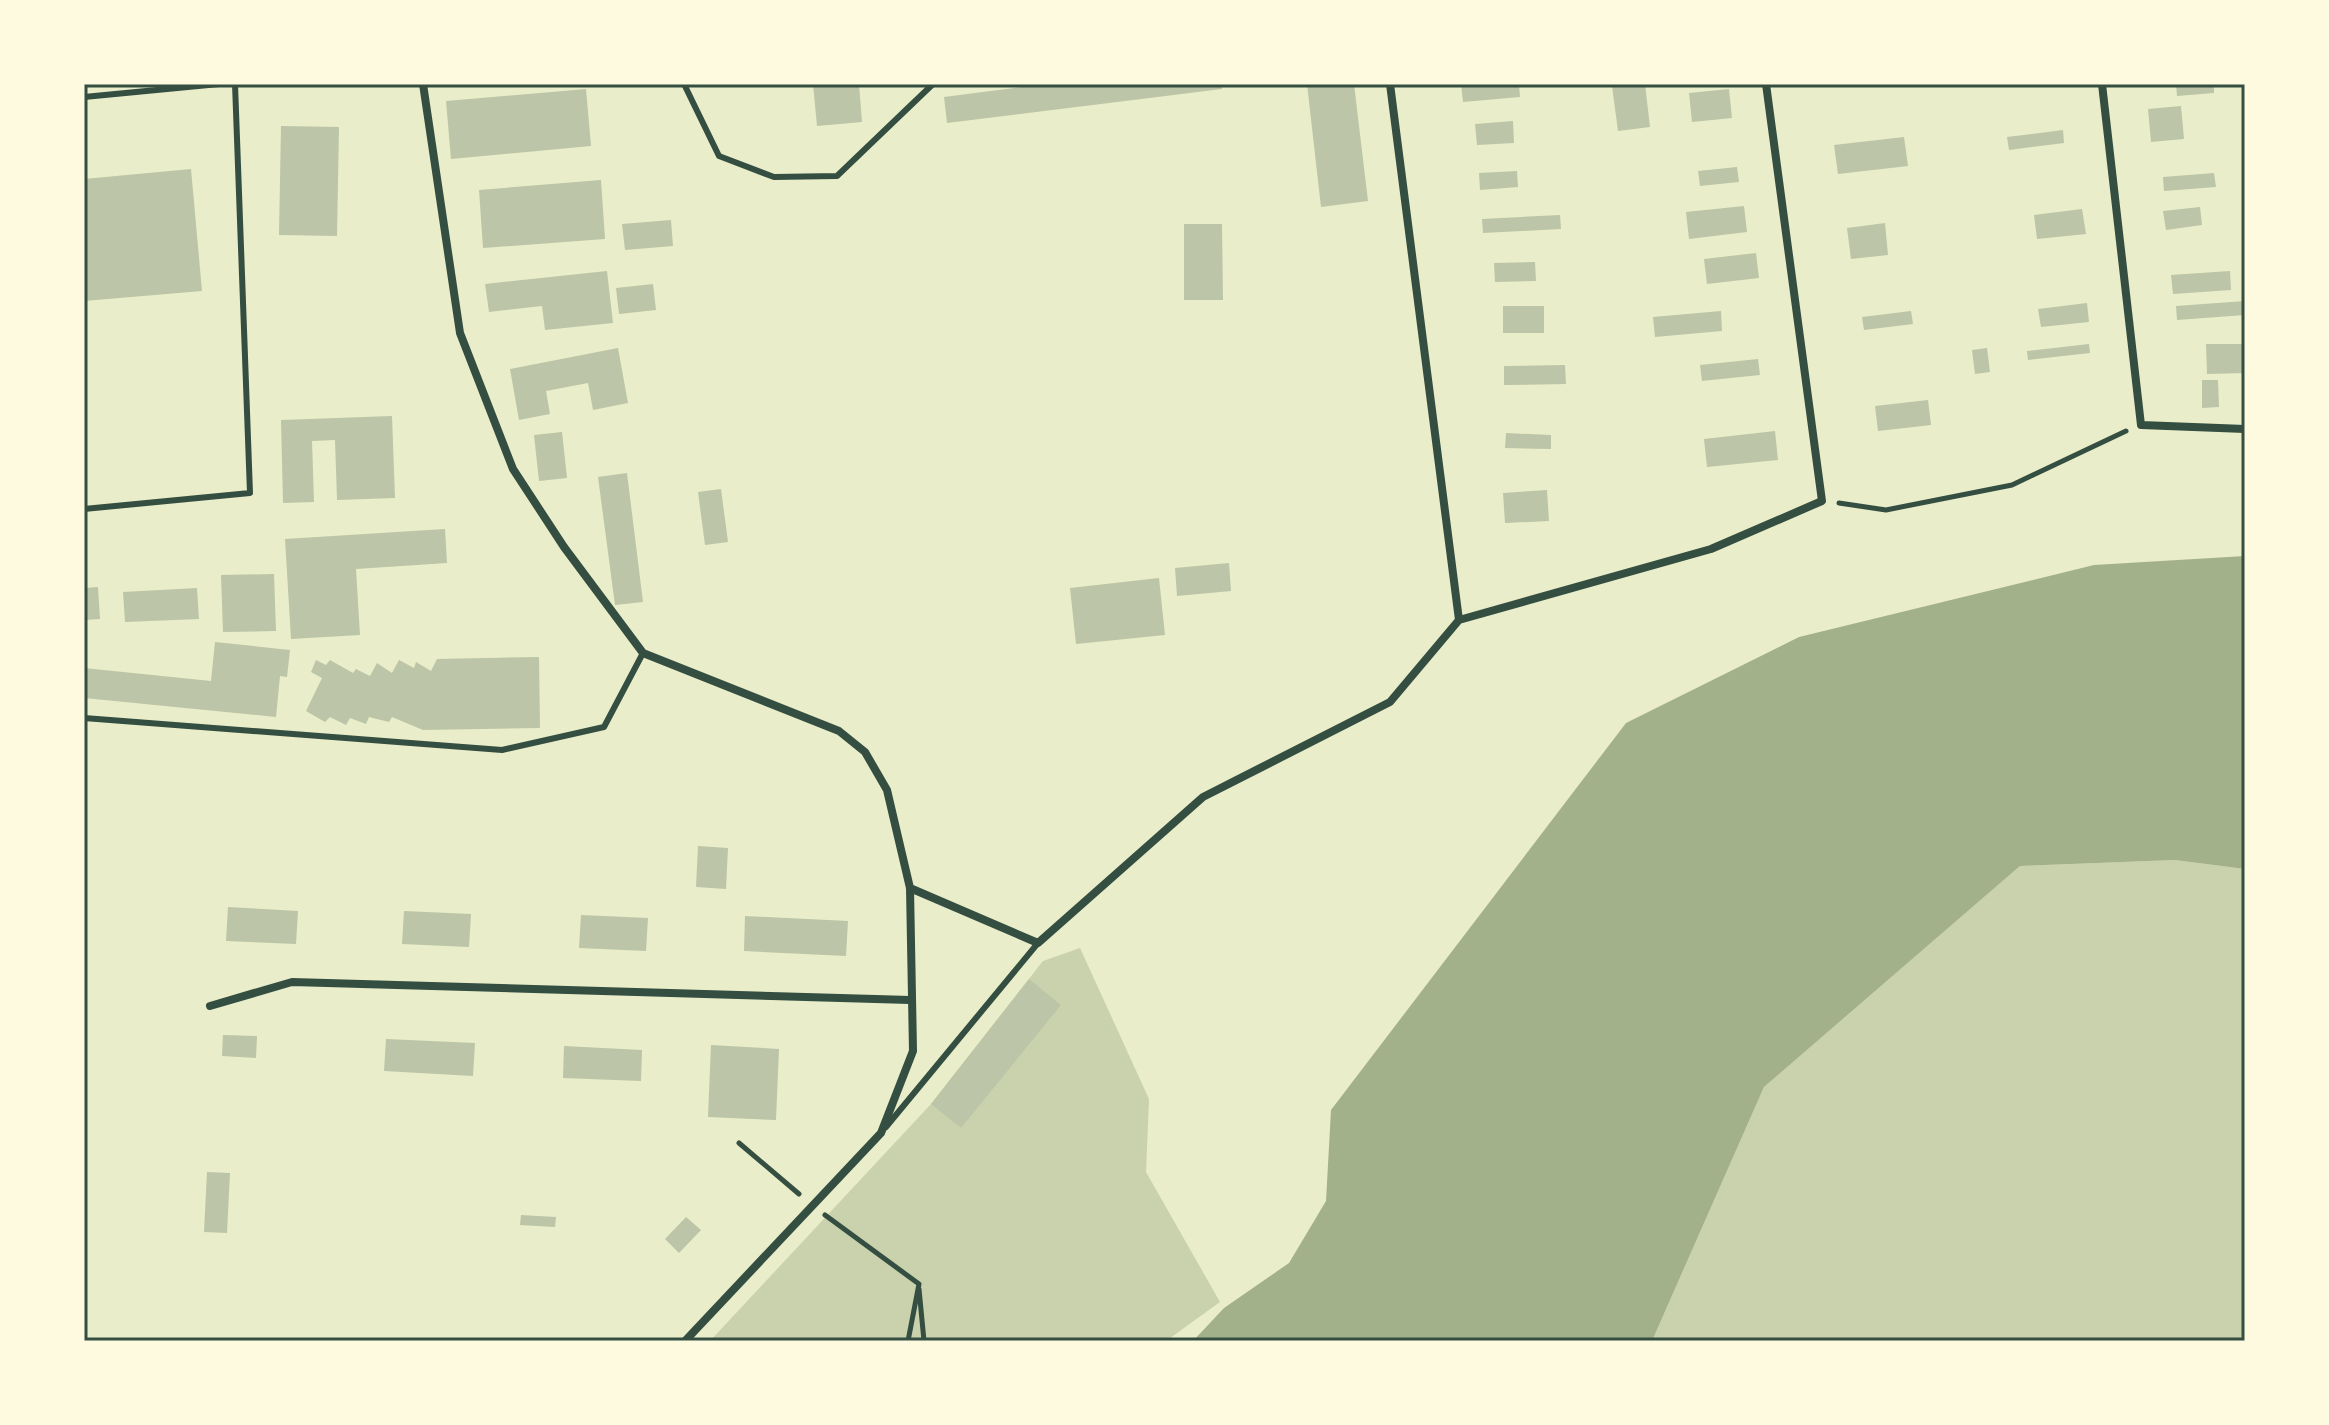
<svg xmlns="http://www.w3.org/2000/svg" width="2329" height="1425" font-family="'PT Sans Narrow',sans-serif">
	<rect width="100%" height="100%" fill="#e9edc9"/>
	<!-- green -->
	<path fill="#cad2ad" d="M 2175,860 L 2245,869 L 2245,1341 L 1652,1341 L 1764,1087 L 2020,866 Z
		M 1080,948 L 1149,1099 L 1146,1172 L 1220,1302 L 1166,1341 L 710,1341 L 931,1104 L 1043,961 Z"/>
	<!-- water -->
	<path fill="#a3b18a" d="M 2245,556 L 2245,869 L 2175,860 L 2020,866 L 1764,1087 L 1652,1341 L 1193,1341 L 1224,1308 L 1289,1263 L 1326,1201 L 1331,1110 L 1626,723 L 1799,637 L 2094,565 Z"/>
	<!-- building -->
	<path fill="#bcc5a7" d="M 813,84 L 859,84 L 862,122 L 817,126 Z
		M 1045,84 L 1222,84 L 1222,89 L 947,123 L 944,97 Z
		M 1307,84 L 1354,84 L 1368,201 L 1321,207 Z
		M 1461,84 L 1519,84 L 1520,97 L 1463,102 Z
		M 1645,84 L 1650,127 L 1618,131 L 1612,86 Z
		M 2176,84 L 2214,84 L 2214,93 L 2177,96 Z
		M 586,89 L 591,146 L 451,159 L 446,101 Z
		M 1729,89 L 1732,118 L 1692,122 L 1689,93 Z
		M 2181,106 L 2184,139 L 2151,142 L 2148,109 Z
		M 1513,121 L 1514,143 L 1477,145 L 1475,124 Z
		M 281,126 L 339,127 L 337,236 L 279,235 Z
		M 2063,130 L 2064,143 L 2009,150 L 2007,137 Z
		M 1904,137 L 1908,166 L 1838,174 L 1834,145 Z
		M 1737,167 L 1739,182 L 1700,186 L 1698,171 Z
		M 191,169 L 202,291 L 84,301 L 84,179 Z
		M 1517,171 L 1518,187 L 1480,190 L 1479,173 Z
		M 2214,173 L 2216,187 L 2164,191 L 2163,177 Z
		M 601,180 L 605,239 L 483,248 L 479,190 Z
		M 1744,206 L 1747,232 L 1689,239 L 1686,212 Z
		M 2200,207 L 2202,225 L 2166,230 L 2163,211 Z
		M 2082,209 L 2086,234 L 2037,239 L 2034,215 Z
		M 1560,215 L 1561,229 L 1483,233 L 1482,219 Z
		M 671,220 L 673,246 L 625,250 L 622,224 Z
		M 1885,223 L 1888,255 L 1851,259 L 1847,228 Z
		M 1184,224 L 1222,224 L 1223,300 L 1184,300 Z
		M 1756,253 L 1759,278 L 1707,284 L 1704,259 Z
		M 1535,262 L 1536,281 L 1495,282 L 1494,263 Z
		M 607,271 L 613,323 L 545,330 L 542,306 L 489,312 L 485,284 Z
		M 2230,271 L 2231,290 L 2173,294 L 2171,275 Z
		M 653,284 L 656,310 L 619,314 L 616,288 Z
		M 2245,301 L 2245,315 L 2177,320 L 2176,306 Z
		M 2087,303 L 2089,322 L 2041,327 L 2038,309 Z
		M 1503,306 L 1544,306 L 1544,333 L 1503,333 Z
		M 1721,311 L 1722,331 L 1655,337 L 1653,317 Z
		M 1911,311 L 1913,324 L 1864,330 L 1862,317 Z
		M 2089,344 L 2090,353 L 2028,360 L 2027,351 Z
		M 2206,344 L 2245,344 L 2245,373 L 2207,374 Z
		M 618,348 L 628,403 L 593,410 L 588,383 L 546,391 L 550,414 L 519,420 L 510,369 Z
		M 1987,348 L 1990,372 L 1975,374 L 1972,350 Z
		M 1758,359 L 1760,375 L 1702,381 L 1700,365 Z
		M 1565,365 L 1566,384 L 1504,385 L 1504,366 Z
		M 2202,380 L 2218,380 L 2219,407 L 2202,408 Z
		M 1928,400 L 1931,425 L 1878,431 L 1875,406 Z
		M 392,416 L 395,498 L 337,500 L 335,440 L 312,441 L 314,502 L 283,503 L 281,420 Z
		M 1775,431 L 1778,460 L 1707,467 L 1704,439 Z
		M 562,432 L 567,478 L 539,481 L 534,435 Z
		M 1506,433 L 1551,435 L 1551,449 L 1505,448 Z
		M 627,473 L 643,602 L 615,605 L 598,477 Z
		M 721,489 L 728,542 L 705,545 L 698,492 Z
		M 1547,490 L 1549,521 L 1505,523 L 1503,493 Z
		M 445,529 L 447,563 L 356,569 L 360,635 L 291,639 L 285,539 Z
		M 1229,563 L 1231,591 L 1177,596 L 1175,568 Z
		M 274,574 L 276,631 L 223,632 L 221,575 Z
		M 1159,578 L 1165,635 L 1076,644 L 1070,588 Z
		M 98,587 L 100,619 L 84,620 L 84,588 Z
		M 197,588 L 199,619 L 125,622 L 123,592 Z
		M 215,642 L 290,650 L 287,677 L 280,676 L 276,717 L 84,698 L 84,668 L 211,681 Z
		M 539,657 L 540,728 L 423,730 L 392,717 L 389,722 L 369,717 L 366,724 L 350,718 L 346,725 L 330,717 L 325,722 L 306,711 L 322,678 L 311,672 L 316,660 L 326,665 L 330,660 L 353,673 L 356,669 L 370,676 L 377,663 L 392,673 L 399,660 L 414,668 L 416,662 L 431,671 L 437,659 Z
		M 698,846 L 728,848 L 726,889 L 696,887 Z
		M 228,907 L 298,911 L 296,944 L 226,941 Z
		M 404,911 L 471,914 L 469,947 L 402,944 Z
		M 581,915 L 648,918 L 646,951 L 579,948 Z
		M 745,916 L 848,921 L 846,956 L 744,951 Z
		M 1029,979 L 1061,1005 L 961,1128 L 931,1104 Z
		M 223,1035 L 257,1036 L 256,1058 L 222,1056 Z
		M 386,1039 L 475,1043 L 473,1076 L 384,1071 Z
		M 711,1045 L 779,1049 L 776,1120 L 708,1117 Z
		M 564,1046 L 642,1050 L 641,1081 L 563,1078 Z
		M 207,1172 L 230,1173 L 227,1233 L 204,1232 Z
		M 521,1215 L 556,1217 L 555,1227 L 520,1225 Z
		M 686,1217 L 701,1230 L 679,1253 L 665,1239 Z"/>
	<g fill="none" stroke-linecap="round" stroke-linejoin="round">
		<!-- path -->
		<path stroke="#344e41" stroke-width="5" d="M 1839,503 L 1886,510 L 2012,485 L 2126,431
			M 739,1143 L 799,1194
			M 825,1215 L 919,1284 L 908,1341
			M 919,1289 L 924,1341"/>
		<!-- service -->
		<path stroke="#344e41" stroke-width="6" d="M 684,84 L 719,156 L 774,177 L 837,176 L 933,84
			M 84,97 L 219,84
			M 84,509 L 250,493 L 235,84
			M 84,718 L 502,750 L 604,727 L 643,653
			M 886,1127 L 1038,943"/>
		<!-- minor -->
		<path stroke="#344e41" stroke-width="8" d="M 423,84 L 460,333 L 513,469 L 564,547 L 643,653 L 839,731 L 865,752 L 887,790 L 910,888 L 913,1051 L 881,1133 L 685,1341
			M 1390,84 L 1459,620
			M 2102,84 L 2141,425 L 2245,429
			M 910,888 L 1038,943 L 1203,797 L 1390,702 L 1459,620 L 1711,549 L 1822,501 L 1766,84
			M 210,1006 L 292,982 L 910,1000"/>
	</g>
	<!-- border -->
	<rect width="2329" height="1425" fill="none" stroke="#fefae0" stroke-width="172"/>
	<rect x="86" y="86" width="2157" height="1253" fill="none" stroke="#344e41" stroke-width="3"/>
</svg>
